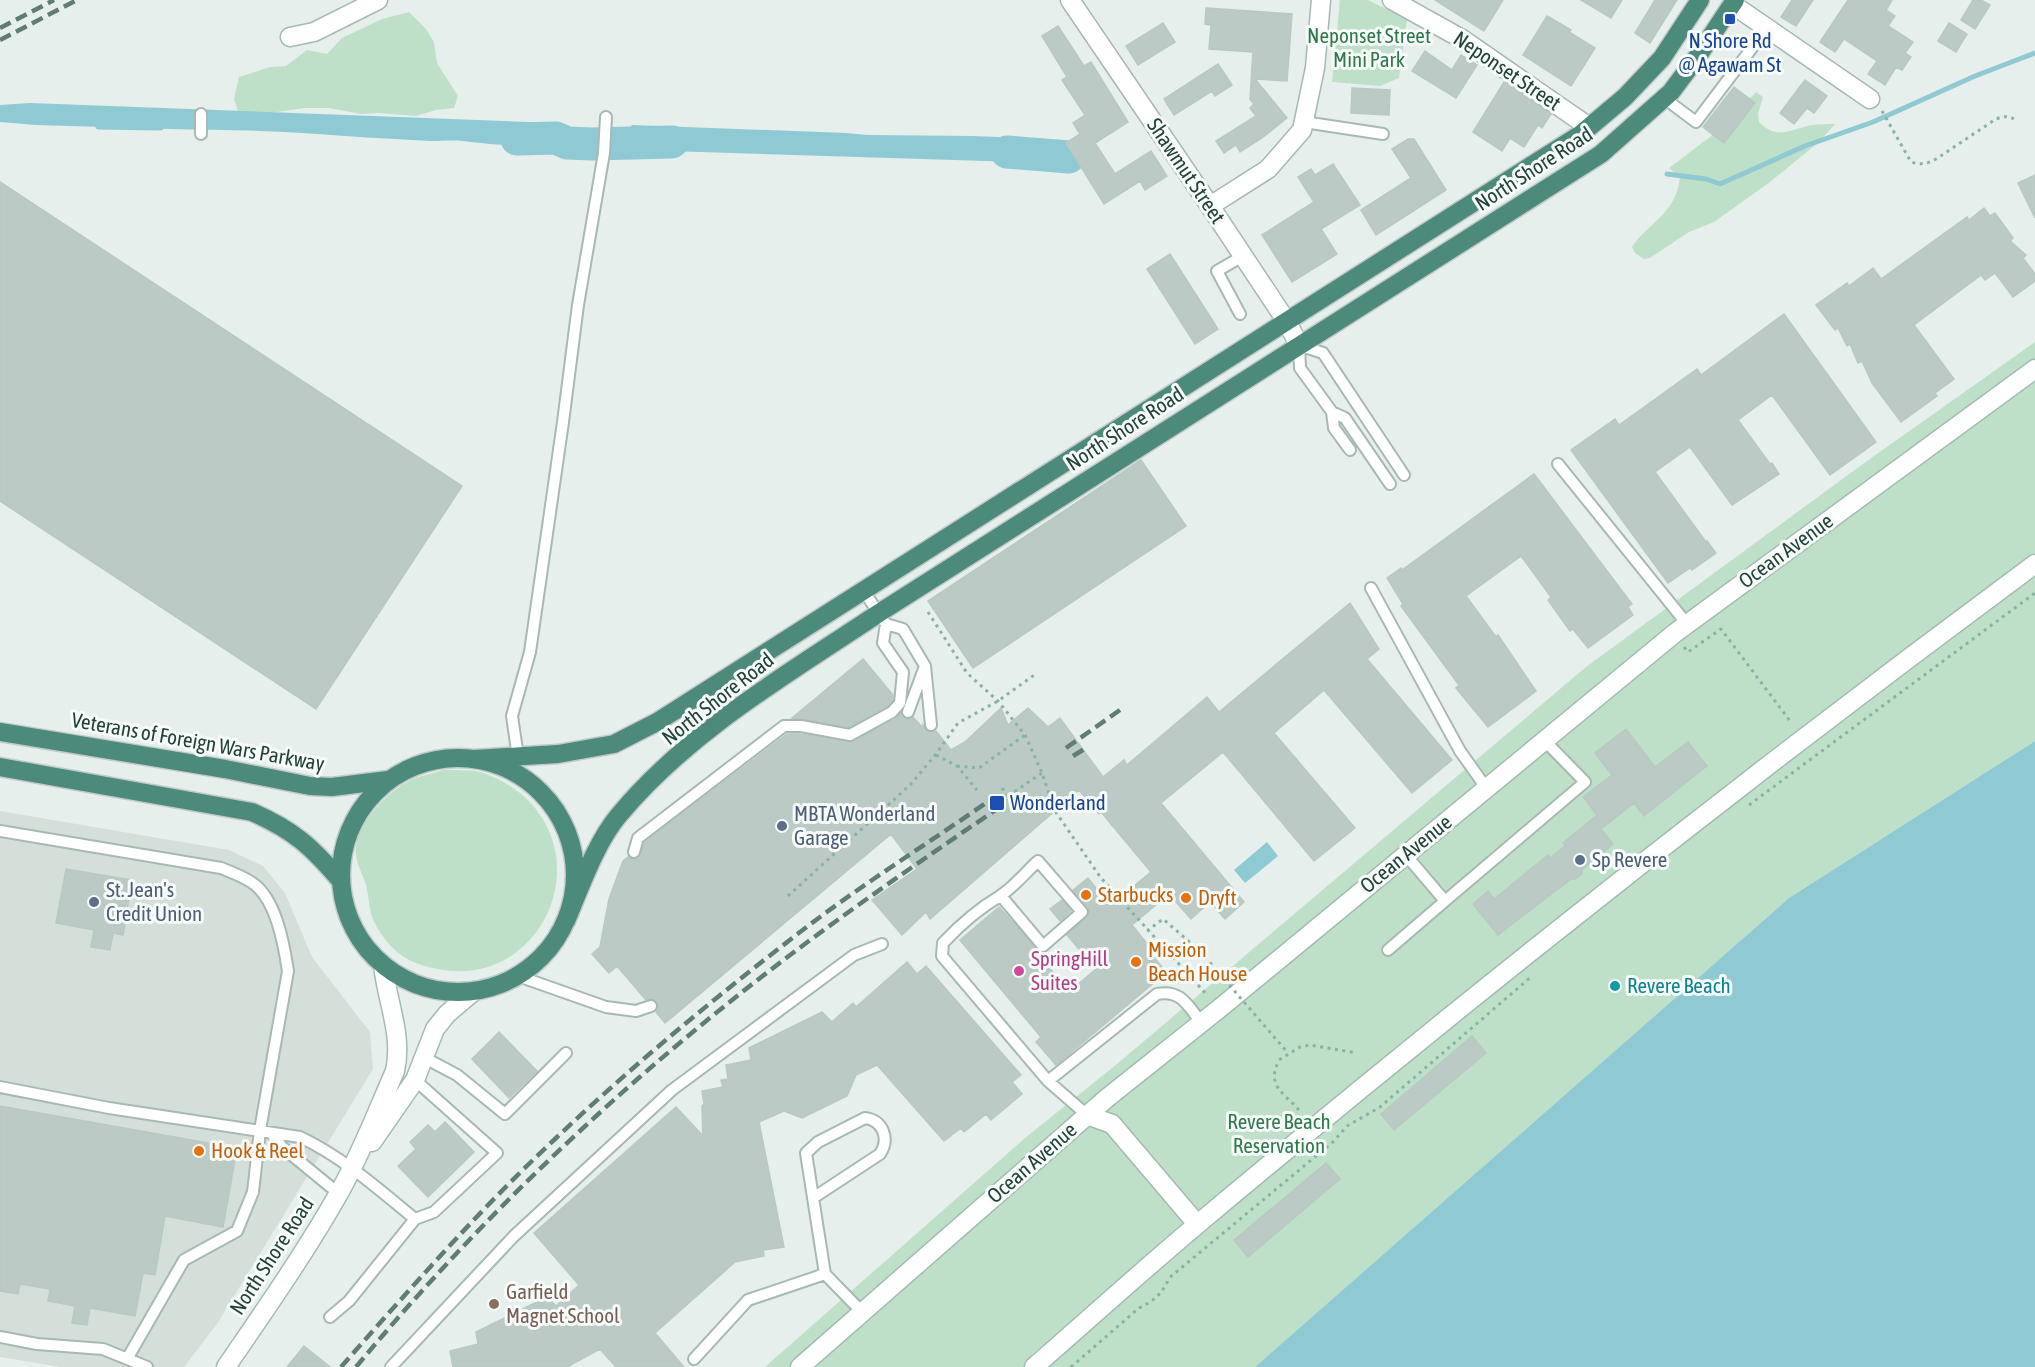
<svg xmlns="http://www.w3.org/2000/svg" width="2035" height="1367" font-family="'Asap Condensed',sans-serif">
	<rect width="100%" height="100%" fill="#e6efeb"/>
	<!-- built -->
	<path fill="#d4dfda" d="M 0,811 L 229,850 L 263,866 L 285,893 L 312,957 L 370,1032 L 373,1069 L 217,1324 L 184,1367 L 60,1367 L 0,1357 Z"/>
	<!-- green -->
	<path fill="#bfe0c8" d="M 1340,0 L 1368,0 L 1407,19 L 1399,78 L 1380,86 L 1332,82 Z
		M 409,12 L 426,29 L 434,42 L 437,63 L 458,96 L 454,108 L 436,110 L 416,116 L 379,113 L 361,114 L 329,108 L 304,108 L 256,115 L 238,111 L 234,99 L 239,77 L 270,67 L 286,66 L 307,50 L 327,54 L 342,38 L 382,19 Z
		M 1756,92 L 1763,97 L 1758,114 L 1759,122 C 1778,141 1790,129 1812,125 C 1819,124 1828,124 1835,124 L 1819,142 L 1770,182 L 1714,222 L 1689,232 L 1650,258 L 1644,259 L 1635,253 L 1632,247 C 1650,221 1676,214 1680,177 L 1669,168 L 1723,127 Z
		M 2035,342 L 2035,741 L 1789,898 L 1255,1367 L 765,1367 L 1025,1138 L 1117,1064 L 1586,667 L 1867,461 Z
		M 444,770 C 454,770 465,770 475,771 C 491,774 507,783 520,793 C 600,859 540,990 438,969 C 411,964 395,955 380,932 C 367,912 371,906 366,885 C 363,875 357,865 356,855 C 353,826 388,790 413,779 C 423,775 434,773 444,770 Z"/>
	<!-- water -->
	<path fill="#8ec9d4" d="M 30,103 L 555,123 L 562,123 L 566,136 C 545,151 488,144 463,141 C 452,140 441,141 431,141 C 388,139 346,136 303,133 C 260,130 215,130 171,129 L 36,125 L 0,122 L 0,105 Z
		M 632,125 L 846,133 L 868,135 L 972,136 L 1046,139 L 1054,144 L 1054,153 L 1047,159 L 1020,162 L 668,151 L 628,146 C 622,138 627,133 632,125 Z
		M 2035,741 L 2035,1367 L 1255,1367 L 1789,898 Z
		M 1267,842 L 1278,856 L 1245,883 L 1234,870 Z"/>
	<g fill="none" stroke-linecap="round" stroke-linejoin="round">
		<!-- stream -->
		<path stroke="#8ec9d4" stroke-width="5" d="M 98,127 L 161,128
			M 1667,174 L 1706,179 L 1720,184 L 1805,146 L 1873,122 L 1975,76 L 2035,53"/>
		<!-- river -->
		<path stroke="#8ec9d4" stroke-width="33" d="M 517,139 L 556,138 L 567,143 L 592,144 L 672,142
			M 1007,152 L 1069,157"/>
	</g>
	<!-- building -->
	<path fill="#bbcac4" stroke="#b8c9c2" stroke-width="1.5" d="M 1435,0 L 1503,0 L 1484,31 Z
		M 1581,0 L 1622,0 L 1611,18 Z
		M 1655,0 L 1677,0 L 1650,43 L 1635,33 Z
		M 1792,0 L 1813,0 L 1796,26 L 1781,17 Z
		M 1848,0 L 1892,0 L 1886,10 L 1895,16 L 1888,26 L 1913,42 L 1905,53 L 1911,57 L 1902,70 L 1896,67 L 1885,85 L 1868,74 L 1877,61 L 1844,39 L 1835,52 L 1820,42 Z
		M 1973,0 L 1981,0 L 1990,5 L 1975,29 L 1961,20 Z
		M 1206,8 L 1292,14 L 1287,81 L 1255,79 L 1287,118 L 1262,138 L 1240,152 L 1236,145 L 1224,153 L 1216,141 L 1256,116 L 1250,108 L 1254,104 L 1250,99 L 1253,52 L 1209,49 L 1211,25 L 1205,24 Z
		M 1547,16 L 1571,30 L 1569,32 L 1595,48 L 1571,86 L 1523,55 Z
		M 1163,23 L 1175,42 L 1138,65 L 1126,46 Z
		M 1949,23 L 1967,34 L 1956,52 L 1938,41 Z
		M 1058,26 L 1084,66 L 1091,62 L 1128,122 L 1095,143 L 1115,174 L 1151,151 L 1167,176 L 1145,190 L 1140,181 L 1104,204 L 1066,143 L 1080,134 L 1073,123 L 1085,115 L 1062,80 L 1067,77 L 1042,36 Z
		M 1425,51 L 1452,70 L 1461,55 L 1477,65 L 1456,98 L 1412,71 Z
		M 1218,64 L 1232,85 L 1215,96 L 1212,91 L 1174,115 L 1164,99 Z
		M 1805,80 L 1827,96 L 1814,113 L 1807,108 L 1794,124 L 1780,113 Z
		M 1504,82 L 1551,114 L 1542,128 L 1538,125 L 1524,147 L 1510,138 L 1502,151 L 1473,132 Z
		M 1734,87 L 1755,103 L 1724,143 L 1703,127 Z
		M 1352,88 L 1390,90 L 1389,115 L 1351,113 Z
		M 1408,139 L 1414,139 L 1446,190 L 1376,235 L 1361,210 L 1411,178 L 1392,149 Z
		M 1333,164 L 1360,205 L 1321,229 L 1337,254 L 1292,282 L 1262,235 L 1314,202 L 1298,177 L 1311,169 L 1315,175 Z
		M 2035,175 L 2035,218 L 2018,183 Z
		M 0,182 L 462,486 L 316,709 L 0,501 Z
		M 1984,208 L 1990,216 L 1995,213 L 2013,238 L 2010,241 L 2026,255 L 2023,258 L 2035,274 L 2035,281 L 2013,297 L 1995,273 L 1985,280 L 1981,275 L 1914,325 L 1954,379 L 1935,393 L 1937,396 L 1901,422 L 1872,383 L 1862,361 L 1858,363 L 1850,344 L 1847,346 L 1838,328 L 1835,330 L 1816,305 L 1847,283 L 1849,286 L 1873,268 L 1881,279 L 1967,217 L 1969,220 Z
		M 1170,254 L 1218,329 L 1195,344 L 1147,269 Z
		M 1784,314 L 1876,442 L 1830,475 L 1772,395 L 1738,420 L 1770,464 L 1772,463 L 1779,474 L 1732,505 L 1690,447 L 1655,472 L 1706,542 L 1707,541 L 1716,553 L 1692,570 L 1690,568 L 1668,583 L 1571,450 L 1615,419 L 1619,425 L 1697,369 L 1701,375 Z
		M 1141,460 L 1186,526 L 973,668 L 928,601 Z
		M 1534,474 L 1632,604 L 1628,607 L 1633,615 L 1588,648 L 1573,629 L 1570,631 L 1548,600 L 1551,597 L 1521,556 L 1466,596 L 1496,637 L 1498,635 L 1536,691 L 1488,727 L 1456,688 L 1459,685 L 1401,606 L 1403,604 L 1387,578 L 1401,568 L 1402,570 Z
		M 1350,603 L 1379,649 L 1367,659 L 1452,760 L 1412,793 L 1324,690 L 1274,733 L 1355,828 L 1314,861 L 1223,752 L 1161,803 L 1244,902 L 1225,919 L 1210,902 L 1191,919 L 1169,894 L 1132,925 L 1149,946 L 1146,948 L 1162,967 L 1151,976 L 1156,981 L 1056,1065 L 1036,1042 L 1041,1037 L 960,940 L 999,907 L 1051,963 L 1048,966 L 1069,992 L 1096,969 L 1067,935 L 1089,914 L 1088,907 L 1073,890 L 1088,878 L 1103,897 L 1106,895 L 1113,903 L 1151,872 L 1101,812 L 1099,814 L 1079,790 L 930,919 L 926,912 L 902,935 L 872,900 L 917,869 L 891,834 L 665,1023 L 656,1012 L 658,1007 L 656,1001 L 652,999 L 646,1000 L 617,966 L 609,973 L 592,954 L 600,947 L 609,899 L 623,861 L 628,857 L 633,859 L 639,858 L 644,843 L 654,835 L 787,734 L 800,734 L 853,742 L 896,719 L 901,713 L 906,719 L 913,717 L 923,728 L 923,725 L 927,732 L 936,731 L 951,750 L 965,742 L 1001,708 L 1008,725 L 1028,708 L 1048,727 L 1060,718 L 1103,777 L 1124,760 L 1127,765 L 1207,697 L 1219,712 Z
		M 863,659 L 893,695 L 893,700 L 887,706 L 849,727 L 792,718 Z
		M 1626,729 L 1655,767 L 1688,742 L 1707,766 L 1644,816 L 1634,803 L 1601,829 L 1613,844 L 1582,870 L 1582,874 L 1575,879 L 1571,879 L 1498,935 L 1473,904 L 1488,891 L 1494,899 L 1548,855 L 1550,858 L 1565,846 L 1563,843 L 1597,815 L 1583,797 L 1612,775 L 1595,753 Z
		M 66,869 L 132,880 L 123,935 L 113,933 L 110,950 L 91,947 L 94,930 L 56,923 Z
		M 1062,900 L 1071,911 L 1060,921 L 1050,909 Z
		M 907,962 L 917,974 L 926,966 L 1021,1075 L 1012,1082 L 1022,1094 L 991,1120 L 986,1114 L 964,1132 L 961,1128 L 944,1141 L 877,1065 L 856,1075 L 847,1096 L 802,1118 L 784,1111 L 759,1122 L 784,1247 L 763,1250 L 764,1256 L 735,1262 L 655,1333 L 684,1367 L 616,1367 L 600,1349 L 567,1367 L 453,1367 L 450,1351 L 478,1344 L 476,1332 L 547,1297 L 556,1306 L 579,1285 L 534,1233 L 676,1107 L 703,1136 L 702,1106 L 704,1104 L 702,1091 L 723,1087 L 721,1080 L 728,1079 L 726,1065 L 751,1060 L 749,1048 L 822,1012 L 832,1022 L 853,1003 L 856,1007 Z
		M 499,1032 L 537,1071 L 509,1098 L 472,1059 Z
		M 1472,1036 L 1486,1053 L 1394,1130 L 1381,1114 Z
		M 0,1106 L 237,1148 L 223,1227 L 165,1216 L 155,1275 L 143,1273 L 135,1316 L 90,1308 L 87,1325 L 72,1323 L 75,1306 L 48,1301 L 50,1289 L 20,1284 L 18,1294 L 0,1291 Z
		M 445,1122 L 474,1152 L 428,1197 L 398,1166 L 416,1149 L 410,1142 L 428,1125 L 435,1132 Z
		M 1326,1163 L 1340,1179 L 1248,1257 L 1234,1240 Z
		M 304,1346 L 330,1367 L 287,1367 Z"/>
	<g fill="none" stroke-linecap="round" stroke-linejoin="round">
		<defs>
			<path id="service" d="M 1664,98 L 1696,122 L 1767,28
				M 1304,122 L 1383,134
				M 201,134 L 201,114
				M 1240,314 L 1217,271 L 1243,256
				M 1332,412 L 1334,428 L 1350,450
				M 1558,464 L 1687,624
				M 1390,484 L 1345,418 L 1332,412 L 1300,368 L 1299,345 L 1323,353 L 1404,475
				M 1371,588 L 1460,751 L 1487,789
				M 863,590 L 886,624 L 903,629 L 925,666 L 931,725
				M 908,712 L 924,669
				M 518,757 L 512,716 L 530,652 L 563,422 L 578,305 L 604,153 L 606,117
				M 0,831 L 221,868 C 231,872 242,876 251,882 C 276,897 284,945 288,971 L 260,1130 L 253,1192 L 237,1231 L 184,1260 L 127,1359
				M 634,852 L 638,838 L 784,726 L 801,726 L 850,735 L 892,712 L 900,703 L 903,672 L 883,643 L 886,624
				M 1001,896 L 1043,946 L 1082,912 L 1038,861 C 1026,872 1014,887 1000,896 C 978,909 960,925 943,943 L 942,956 L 1048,1081 L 1087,1115
				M 1445,901 L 1585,782 L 1545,741
				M 1388,950 L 1445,901 L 1405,854
				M 518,976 L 606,1007 L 636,1011 L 651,1006
				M 423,1057 L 457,1075 L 505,1114 L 566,1053
				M 1048,1081 L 1157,994 C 1181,989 1188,1006 1201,1022
				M 0,1087 L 109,1108 L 300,1137 C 344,1158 377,1188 415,1219 L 434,1212 L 497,1153 L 415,1080
				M 272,1134 L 282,1147 L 338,1193
				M 813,1198 L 880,1154 C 890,1139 883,1120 865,1118 L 818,1142 L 806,1153 L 825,1274 L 862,1312
				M 330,1317 L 349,1301 L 415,1219
				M 0,1337 L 37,1344 L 103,1349 L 147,1367
				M 694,1359 L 748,1300 L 825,1274
				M 391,1367 L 514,1236 L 672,1090 L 854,955 L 882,944"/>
			<path id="minor" d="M 1070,0 L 1210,206 L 1287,322 L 1299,345
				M 1392,0 L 1462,39 L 1589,127
				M 1732,4 L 1870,99
				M 290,37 L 314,32 L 378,0
				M 1210,206 L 1268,169 L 1302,130 L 1315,68 L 1321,0
				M 1087,1115 L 1112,1124 L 1197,1224"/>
			<path id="secondary" d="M 372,1142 L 415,1080 L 435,1029 L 447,1014 L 474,991
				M 226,1367 C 265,1310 305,1253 339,1193 C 361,1154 377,1112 395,1071 C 403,1034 387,1002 383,965
				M 800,1367 L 1107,1098 L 1220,1008 L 1675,633 L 2035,369
				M 1034,1367 C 1089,1319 1143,1270 1199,1223 C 1471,995 1750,775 2035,564"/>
			<path id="trunk" d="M 0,732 L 225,769 L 310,786 L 332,787 L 388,780
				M341 875a117 117 0 1 1 234 0a117 117 0 1 1-234 0Z
				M 474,759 L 558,754 L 614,744 L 657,722 L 1581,134 L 1625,97 L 1662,58 L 1700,0
				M 0,767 L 252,812 C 293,830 311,846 340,880
				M 566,921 C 580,888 596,842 619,815 C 690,730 788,674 879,613 L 1601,154 L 1671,92 L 1698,56 L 1735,0"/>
		</defs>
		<!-- service casing -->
		<use href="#service" stroke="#a8b8b2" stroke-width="14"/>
		<!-- minor casing -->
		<use href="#minor" stroke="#a8b8b2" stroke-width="21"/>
		<!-- secondary casing -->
		<use href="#secondary" stroke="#a4bbb3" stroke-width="21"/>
		<!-- trunk casing -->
		<use href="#trunk" stroke="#c2cac8" stroke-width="21"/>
		<!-- path -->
		<path stroke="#86b3a5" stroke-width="3" stroke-dasharray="3 4.5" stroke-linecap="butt" d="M 1882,111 L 1911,162 C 1921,165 1927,164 1936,159 L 1996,119 C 2004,116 2011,115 2017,122
			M 928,612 L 967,673 L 998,701 L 1025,735 L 1042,773 L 1055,811 L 1101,878 L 1208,996
			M 1684,647 L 1688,652 L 1721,629 L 1790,721
			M 936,755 L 957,766 L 977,790
			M 957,766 L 979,768 L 1025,735
			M 1002,788 L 1008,796
			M 1012,802 L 1008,796 L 1042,773
			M 1749,805 L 2035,593
			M 788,896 L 911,784 L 936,754 L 958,723 L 998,701 L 1037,673
			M 1147,931 L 1163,919 L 1200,951 L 1205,945
			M 1299,1110 C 1283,1092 1266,1086 1279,1060 L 1300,1047 L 1310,1045 L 1357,1053
			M 1071,1367 L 1139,1308 C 1154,1301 1163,1293 1169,1278 L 1333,1142 L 1347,1126 L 1380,1107 L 1532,976"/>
		<!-- service -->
		<use href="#service" stroke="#fff" stroke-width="10"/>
		<!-- minor -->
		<use href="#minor" stroke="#fff" stroke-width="18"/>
		<!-- secondary -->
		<use href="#secondary" stroke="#fff" stroke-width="18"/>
		<!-- trunk -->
		<use href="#trunk" stroke="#4c8a7c" stroke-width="18"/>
		<!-- rail -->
		<path stroke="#5f7d75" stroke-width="4.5" stroke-dasharray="12 6" stroke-linecap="butt" d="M 0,28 L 54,0
			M 0,40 L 77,0
			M 1066,748 L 1120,710
			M 1073,756 L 1086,748
			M 341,1367 C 410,1289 479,1210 555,1139 C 631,1067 712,1000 795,936 C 859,886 929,843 996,796
			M 356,1367 C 465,1236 588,1116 721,1009 C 811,936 907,870 1003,805"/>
		<!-- path-bridge -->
		<path stroke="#86b3a5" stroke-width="3" stroke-dasharray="3 4.5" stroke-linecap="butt" d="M 1200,951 L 1288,1053"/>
	</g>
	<!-- markers -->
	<g fill="#1a4fb4" stroke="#f7fbf9" stroke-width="2">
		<rect x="1724" y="13" width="12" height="12" rx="3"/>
		<rect x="989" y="795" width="16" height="16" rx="3"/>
	</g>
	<g fill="#5c6f8a" stroke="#f7fbf9" stroke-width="2">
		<circle cx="782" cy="826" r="6"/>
		<circle cx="1580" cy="860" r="6"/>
		<circle cx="94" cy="902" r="6"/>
	</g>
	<g fill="#e8710a" stroke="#f7fbf9" stroke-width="2">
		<circle cx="1086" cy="895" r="6"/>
		<circle cx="1186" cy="898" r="6"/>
		<circle cx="1136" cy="962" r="6"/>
		<circle cx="199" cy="1151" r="6"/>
	</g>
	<circle fill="#d1479c" stroke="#f7fbf9" stroke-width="2" cx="1019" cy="971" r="6"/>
	<circle fill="#0f9aa8" stroke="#f7fbf9" stroke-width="2" cx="1615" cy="986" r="6"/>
	<circle fill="#8d6e63" stroke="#f7fbf9" stroke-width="2" cx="494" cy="1304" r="6"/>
	<g text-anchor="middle" stroke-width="6" stroke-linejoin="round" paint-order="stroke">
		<!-- park labels -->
		<g font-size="21" fill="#2d7a4b" stroke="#f7fbf9">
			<text x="1369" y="43">Neponset Street<tspan x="1369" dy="24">Mini Park</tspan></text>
			<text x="1279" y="1129">Revere Beach<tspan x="1279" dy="24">Reservation</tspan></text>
		</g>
		<!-- transit labels -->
		<g font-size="21" fill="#164399" stroke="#f7fbf9">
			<text x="1730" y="48">N Shore Rd<tspan x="1730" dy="24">@ Agawam St</tspan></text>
			<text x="1010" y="810" text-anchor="start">Wonderland</text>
		</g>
		<!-- street labels -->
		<g font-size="21" fill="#24423a" stroke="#f7fbf9">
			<text transform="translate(1507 71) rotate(34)" y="7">Neponset Street</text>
			<text transform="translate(1534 169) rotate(-33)" y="7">North Shore Road</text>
			<text transform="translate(1186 171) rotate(56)" y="7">Shawmut Street</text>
			<text transform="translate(1125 429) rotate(-33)" y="7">North Shore Road</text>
			<text transform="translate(1786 551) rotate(-36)" y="7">Ocean Avenue</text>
			<text transform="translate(718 699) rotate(-38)" y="7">North Shore Road</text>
			<text transform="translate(198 742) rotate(10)" y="7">Veterans of Foreign Wars Parkway</text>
			<text transform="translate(1406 854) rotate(-39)" y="7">Ocean Avenue</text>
			<text transform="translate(1032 1163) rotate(-41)" y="7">Ocean Avenue</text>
			<text transform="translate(272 1256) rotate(-57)" y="7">North Shore Road</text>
		</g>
		<!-- service labels -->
		<g font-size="21" fill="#4e5e75" stroke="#f7fbf9" text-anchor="start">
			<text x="794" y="821">MBTA Wonderland<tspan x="794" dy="24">Garage</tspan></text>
			<text x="1592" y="867">Sp Revere</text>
			<text x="106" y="897">St. Jean's<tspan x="106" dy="24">Credit Union</tspan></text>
		</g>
		<!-- food labels -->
		<g font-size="21" fill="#c56008" stroke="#f7fbf9" text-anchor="start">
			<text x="1098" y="902">Starbucks</text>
			<text x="1198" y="905">Dryft</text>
			<text x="1148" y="957">Mission<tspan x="1148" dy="24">Beach House</tspan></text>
			<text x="211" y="1158">Hook &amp; Reel</text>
		</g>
		<!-- hotel labels -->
		<g font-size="21" fill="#b23c85" stroke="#f7fbf9" text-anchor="start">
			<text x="1031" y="966">SpringHill<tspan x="1031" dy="24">Suites</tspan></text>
		</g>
		<!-- culture labels -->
		<g font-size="21" fill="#0d838f" stroke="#f7fbf9" text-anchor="start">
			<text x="1627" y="993">Revere Beach</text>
		</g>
		<!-- education labels -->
		<g font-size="21" fill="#785e54" stroke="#f7fbf9" text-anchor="start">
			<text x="506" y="1299">Garfield<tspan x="506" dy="24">Magnet School</tspan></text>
		</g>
	</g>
</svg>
